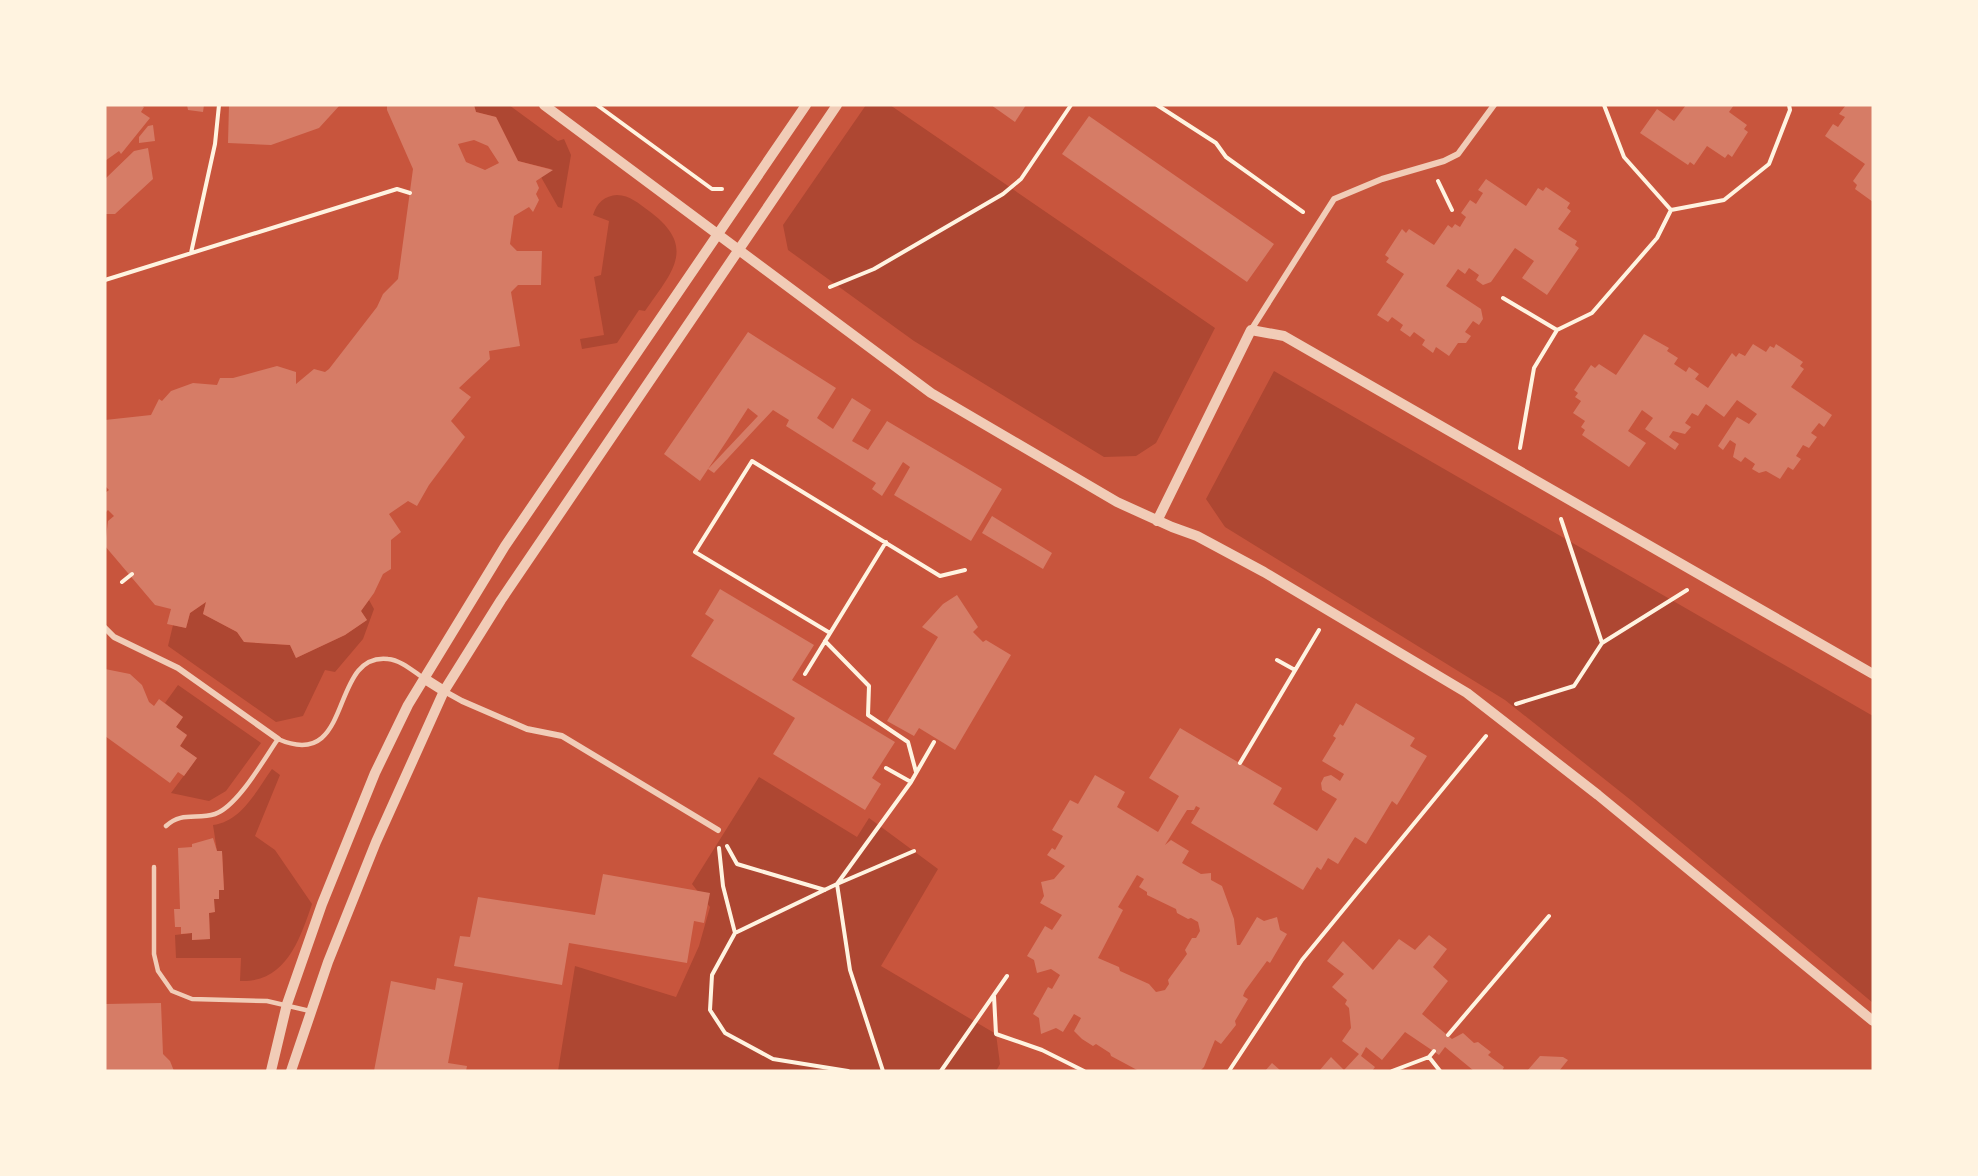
<svg xmlns="http://www.w3.org/2000/svg" width="1978" height="1176" font-family="Figtree,sans-serif">
	<rect width="100%" height="100%" fill="#c8553d"/>
	<!-- green -->
	<path fill="#ae4732" d="M 474,105 L 509,105 L 558,141 L 564,139 L 571,155 L 562,208 L 558,207 L 541,177 L 551,169 L 518,161 L 496,117 L 476,112 Z
		M 866,105 L 890,105 L 1215,328 L 1156,443 L 1136,456 L 1104,457 L 914,341 L 788,250 L 783,225 Z
		M 617,195 C 630,195 639,204 649,211 C 698,247 672,272 645,311 L 639,310 L 617,343 L 582,349 L 580,339 L 604,335 L 594,277 L 601,275 L 609,221 L 593,215 C 597,202 605,196 617,195 Z
		M 1274,371 L 1873,716 L 1873,1003 L 1632,801 L 1505,700 L 1225,527 L 1206,499 Z
		M 369,600 L 374,609 L 363,639 L 335,672 L 325,670 L 303,716 L 276,722 L 168,646 L 173,625 L 186,628 L 190,613 L 206,602 L 203,614 L 237,632 L 244,642 L 290,645 L 296,658 L 345,635 L 367,620 L 361,611 Z
		M 178,685 L 261,743 L 226,791 L 209,801 L 171,793 L 197,758 L 180,746 L 187,736 L 176,727 L 183,717 L 165,703 Z
		M 272,769 L 280,775 L 255,836 L 275,850 L 312,904 C 300,939 286,983 240,981 L 241,958 L 176,958 L 175,935 L 192,933 L 192,940 L 210,939 L 209,913 L 214,912 L 214,899 L 219,890 L 224,890 L 222,851 L 217,851 L 213,825 C 242,821 256,791 272,769 Z
		M 759,777 L 857,837 L 869,818 L 938,869 L 881,966 L 996,1034 L 1000,1064 L 996,1071 L 558,1071 L 575,966 L 676,997 L 699,946 L 710,907 L 692,884 Z"/>
	<!-- building -->
	<path fill="#d67c66" fill-rule="evenodd" d="M 105,105 L 141,105 L 144,107 L 141,112 L 150,118 L 121,154 L 119,151 L 105,161 Z
		M 187,105 L 204,105 L 203,112 L 188,110 Z
		M 229,105 L 340,105 L 319,128 L 271,145 L 228,143 Z
		M 387,105 L 474,105 L 476,112 L 496,117 L 518,161 L 553,170 L 536,181 L 539,188 L 536,194 L 539,200 L 533,212 L 529,207 L 514,216 L 510,244 L 517,251 L 542,251 L 541,285 L 518,285 L 511,292 L 520,346 L 489,351 L 490,359 L 459,388 L 471,397 L 451,421 L 465,437 L 429,485 L 417,506 L 408,501 L 389,514 L 401,532 L 391,540 L 391,569 L 383,574 L 374,593 L 361,611 L 367,620 L 345,635 L 296,658 L 290,645 L 244,642 L 237,632 L 203,614 L 206,602 L 190,613 L 186,628 L 167,624 L 171,609 L 155,605 L 105,546 L 108,521 L 114,516 L 108,510 L 105,513 L 105,493 L 109,490 L 105,486 L 105,420 L 151,415 L 159,399 L 162,401 L 171,391 L 193,383 L 217,385 L 220,378 L 233,378 L 277,366 L 296,372 L 296,384 L 314,369 L 325,372 L 329,369 L 377,307 L 383,294 L 398,279 L 413,169 L 387,110 ZM 474,140 L 488,146 L 499,163 L 485,170 L 466,162 L 458,144 Z
		M 991,105 L 1026,105 L 1015,122 Z
		M 1686,105 L 1734,105 L 1729,112 L 1747,125 L 1744,129 L 1748,132 L 1732,157 L 1728,154 L 1725,158 L 1707,146 L 1694,165 L 1690,162 L 1688,165 L 1640,133 L 1657,109 L 1674,121 Z
		M 1846,105 L 1873,105 L 1873,202 L 1855,189 L 1857,185 L 1853,181 L 1865,164 L 1825,136 L 1833,124 L 1838,127 L 1845,117 L 1839,114 Z
		M 1089,116 L 1274,244 L 1247,282 L 1062,154 Z
		M 153,125 L 155,141 L 139,143 L 139,137 L 148,126 Z
		M 148,148 L 153,179 L 115,214 L 105,214 L 105,179 L 134,151 Z
		M 1486,179 L 1526,206 L 1538,188 L 1543,191 L 1546,187 L 1570,203 L 1567,208 L 1571,211 L 1558,229 L 1577,241 L 1575,245 L 1579,248 L 1547,295 L 1522,278 L 1534,261 L 1515,248 L 1491,282 L 1483,285 L 1476,280 L 1479,275 L 1469,268 L 1465,274 L 1458,269 L 1446,286 L 1481,309 L 1483,319 L 1479,325 L 1473,321 L 1465,332 L 1471,336 L 1466,343 L 1458,343 L 1449,356 L 1436,347 L 1433,353 L 1422,345 L 1425,340 L 1414,332 L 1410,337 L 1400,330 L 1403,325 L 1392,317 L 1388,322 L 1377,315 L 1404,274 L 1386,262 L 1389,258 L 1385,255 L 1402,229 L 1406,233 L 1409,229 L 1434,245 L 1448,225 L 1452,228 L 1455,224 L 1460,227 L 1466,217 L 1461,213 L 1470,200 L 1476,204 L 1483,193 L 1478,190 Z
		M 748,332 L 836,388 L 817,418 L 833,429 L 852,398 L 871,410 L 852,441 L 868,450 L 887,421 L 1002,489 L 971,541 L 894,495 L 910,467 L 903,462 L 882,496 L 872,489 L 876,483 L 786,426 L 789,420 L 773,410 L 714,473 L 708,469 L 700,481 L 664,454 ZM 748,408 L 758,416 L 708,469 L 728,439 Z
		M 1644,334 L 1669,348 L 1667,351 L 1678,358 L 1674,364 L 1686,372 L 1689,367 L 1699,374 L 1695,379 L 1708,388 L 1732,353 L 1736,357 L 1739,353 L 1745,356 L 1753,344 L 1766,352 L 1770,346 L 1774,348 L 1776,344 L 1803,362 L 1800,366 L 1804,369 L 1791,387 L 1832,415 L 1824,427 L 1819,423 L 1811,433 L 1817,437 L 1809,448 L 1803,445 L 1796,456 L 1801,459 L 1793,470 L 1788,467 L 1780,479 L 1766,471 L 1759,473 L 1752,469 L 1755,464 L 1745,457 L 1741,462 L 1733,457 L 1736,444 L 1730,440 L 1723,450 L 1718,446 L 1737,417 L 1749,424 L 1757,414 L 1737,400 L 1724,417 L 1706,404 L 1698,416 L 1692,413 L 1685,423 L 1691,427 L 1685,434 L 1673,431 L 1669,437 L 1679,444 L 1675,450 L 1645,429 L 1653,418 L 1642,410 L 1628,431 L 1646,443 L 1629,467 L 1582,435 L 1585,430 L 1581,427 L 1585,421 L 1573,413 L 1581,401 L 1575,397 L 1578,393 L 1574,390 L 1591,365 L 1595,368 L 1599,364 L 1616,375 Z
		M 992,516 L 1052,553 L 1043,569 L 982,533 Z
		M 720,589 L 814,645 L 792,680 L 895,742 L 872,778 L 881,784 L 865,810 L 773,754 L 795,718 L 691,656 L 714,620 L 705,614 Z
		M 957,595 L 978,627 L 973,632 L 983,642 L 986,640 L 1011,655 L 955,750 L 919,728 L 914,736 L 887,721 L 938,637 L 922,627 L 943,604 Z
		M 105,669 L 130,674 L 142,685 L 149,702 L 154,706 L 159,699 L 183,717 L 176,727 L 187,735 L 180,746 L 197,758 L 184,776 L 178,772 L 170,783 L 105,736 Z
		M 1356,703 L 1415,738 L 1410,746 L 1427,756 L 1397,805 L 1392,801 L 1366,844 L 1355,837 L 1338,864 L 1328,858 L 1321,870 L 1317,867 L 1303,890 L 1191,823 L 1200,808 L 1196,806 L 1194,810 L 1187,810 L 1165,845 L 1171,840 L 1189,851 L 1182,863 L 1201,874 L 1211,873 L 1211,880 L 1222,886 L 1234,919 L 1237,945 L 1240,945 L 1257,917 L 1264,921 L 1277,917 L 1280,930 L 1287,934 L 1270,963 L 1267,961 L 1245,991 L 1243,996 L 1248,999 L 1235,1021 L 1236,1025 L 1221,1044 L 1215,1040 L 1204,1067 L 1200,1071 L 1139,1071 L 1111,1056 L 1110,1053 L 1096,1044 L 1093,1046 L 1082,1039 L 1074,1031 L 1081,1018 L 1074,1014 L 1063,1032 L 1056,1028 L 1041,1034 L 1039,1018 L 1033,1014 L 1048,987 L 1052,989 L 1060,975 L 1051,969 L 1037,973 L 1034,960 L 1027,956 L 1045,926 L 1052,930 L 1062,915 L 1040,903 L 1044,896 L 1041,882 L 1054,879 L 1065,866 L 1047,855 L 1052,848 L 1055,850 L 1063,836 L 1052,830 L 1070,800 L 1078,804 L 1095,775 L 1125,792 L 1117,807 L 1158,832 L 1179,796 L 1149,778 L 1180,728 L 1282,788 L 1273,804 L 1317,831 L 1337,799 L 1322,790 L 1321,783 L 1324,777 L 1331,775 L 1340,781 L 1344,774 L 1322,761 L 1336,738 L 1333,736 L 1340,724 L 1343,726 ZM 1137,875 L 1144,879 L 1139,887 L 1147,892 L 1147,895 L 1176,909 L 1177,913 L 1188,919 L 1191,918 L 1198,922 L 1200,931 L 1196,938 L 1192,938 L 1185,950 L 1187,954 L 1168,980 L 1169,984 L 1165,990 L 1156,992 L 1149,984 L 1120,971 L 1119,967 L 1098,958 L 1123,910 L 1118,907 Z
		M 213,838 L 217,851 L 222,851 L 224,890 L 219,890 L 219,899 L 214,899 L 215,912 L 209,913 L 210,939 L 192,940 L 192,933 L 181,934 L 181,927 L 175,927 L 174,909 L 180,909 L 178,848 L 192,847 L 192,844 Z
		M 603,874 L 710,893 L 704,923 L 694,921 L 687,963 L 569,943 L 562,985 L 454,966 L 460,936 L 470,937 L 478,897 L 595,915 Z
		M 1429,935 L 1447,949 L 1433,967 L 1448,981 L 1422,1014 L 1452,1039 L 1463,1033 L 1474,1043 L 1478,1042 L 1491,1052 L 1488,1055 L 1504,1067 L 1502,1071 L 1474,1071 L 1445,1047 L 1439,1055 L 1405,1032 L 1382,1060 L 1366,1047 L 1361,1056 L 1375,1067 L 1372,1071 L 1319,1071 L 1331,1057 L 1344,1070 L 1359,1054 L 1342,1041 L 1351,1028 L 1349,1008 L 1345,1004 L 1347,1000 L 1332,987 L 1344,974 L 1327,961 L 1343,941 L 1373,970 L 1399,939 L 1415,950 Z
		M 437,978 L 463,983 L 448,1063 L 467,1066 L 466,1071 L 374,1071 L 391,981 L 435,990 Z
		M 161,1003 L 163,1054 L 170,1061 L 174,1071 L 105,1071 L 105,1004 Z
		M 1540,1056 L 1563,1057 L 1568,1060 L 1559,1071 L 1527,1071 Z
		M 1272,1063 L 1281,1071 L 1265,1071 Z"/>
	<g fill="none" stroke-linecap="round" stroke-linejoin="round">
		<!-- path -->
		<path stroke="#fff3e0" stroke-width="4" d="M 597,105 L 712,189 L 722,189
			M 1157,105 L 1216,143 L 1226,157 L 1303,212
			M 1438,181 L 1452,210
			M 1671,210 L 1724,200 L 1769,164 L 1790,110 L 1789,105
			M 191,253 L 215,144 L 219,105
			M 105,280 L 397,189 L 410,193
			M 830,287 L 874,269 L 1003,194 L 1021,179 L 1071,105
			M 1503,298 L 1557,330
			M 1520,448 L 1534,368 L 1557,330 L 1592,313 L 1657,238 L 1671,210 L 1624,157 L 1604,105
			M 1561,519 L 1602,643
			M 122,582 L 132,574
			M 830,633 L 695,552 L 752,461 L 940,576 L 965,570
			M 825,641 L 869,686 L 868,715 L 908,742 L 916,772
			M 1277,660 L 1295,670
			M 805,674 L 886,542
			M 1516,704 L 1574,686 L 1602,643 L 1687,590
			M 1240,763 L 1319,630
			M 886,768 L 911,782 L 934,742
			M 727,846 L 737,864 L 825,890
			M 719,848 L 723,886 L 735,933
			M 994,996 L 996,1034 L 1042,1050 L 1084,1071
			M 1448,1035 L 1549,916
			M 1429,1057 L 1440,1071
			M 848,1071 L 773,1059 L 725,1033 L 710,1010 L 712,975 L 735,933 L 837,884 L 914,851
			M 883,1071 L 850,970 L 837,884 L 911,782
			M 941,1071 L 1007,976
			M 1229,1071 L 1302,960 L 1486,736
			M 1392,1071 L 1429,1057 L 1434,1051"/>
		<!-- service -->
		<path stroke="#f1ccb7" stroke-width="4.5" d="M 166,826 C 182,811 197,820 215,814 C 238,806 264,759 278,739 C 355,773 328,652 388,659 C 401,660 414,672 425,679
			M 154,867 L 154,954 L 158,971 L 172,991 L 192,999 L 267,1001 L 310,1011"/>
		<!-- minor -->
		<path stroke="#f1ccb7" stroke-width="6" d="M 1251,330 L 1334,199 L 1382,179 L 1444,161 L 1458,154 L 1494,105
			M 105,628 L 114,637 L 178,668 L 278,739
			M 444,691 L 462,701 L 527,729 L 562,736 L 718,830"/>
		<!-- tertiary -->
		<path stroke="#f1ccb7" stroke-width="10" d="M 544,105 L 931,393 L 1117,502 L 1172,527 L 1197,536 L 1264,572 L 1467,693 L 1598,795 L 1873,1021
			M 1157,521 L 1251,330 L 1284,336 L 1873,674
			M 425,679 L 444,691
			M 271,1071 L 287,1004 L 322,904 L 375,773 L 408,705 L 505,546 L 806,105
			M 291,1071 L 328,962 L 376,842 L 444,691 L 501,600 L 837,105"/>
	</g>
	<!-- border -->
	<rect width="1978" height="1176" fill="none" stroke="#fff3e0" stroke-width="213"/>
</svg>
